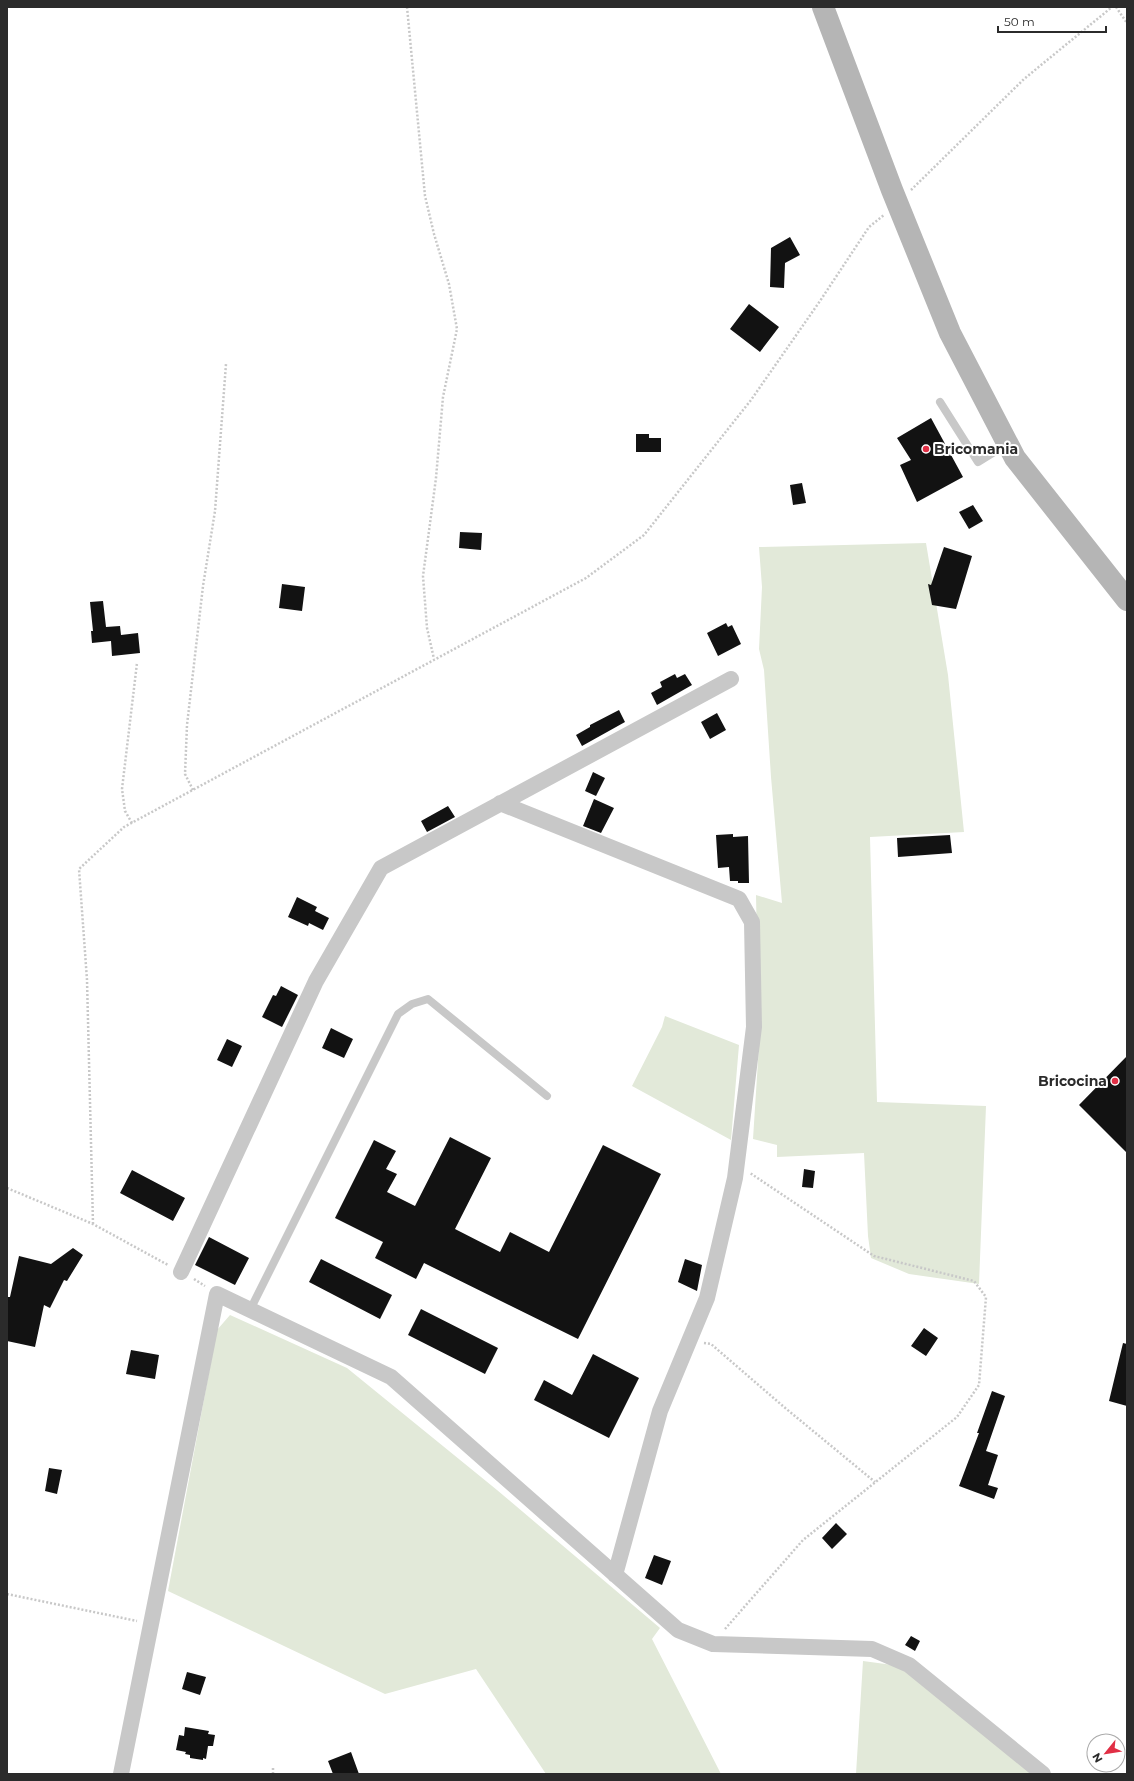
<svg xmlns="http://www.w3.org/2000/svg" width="1134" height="1781" font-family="Montserrat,sans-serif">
	<rect width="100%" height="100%" fill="#fff"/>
	<!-- green -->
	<path fill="#e2e9d9" d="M 926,543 L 948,675 L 964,832 L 870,837 L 877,1102 L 986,1106 L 979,1284 L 909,1274 L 871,1258 L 868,1236 L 864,1153 L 777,1157 L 777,1145 L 753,1139 L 759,1045 L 756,895 L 782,903 L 771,777 L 764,670 L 759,649 L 762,587 L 759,547 Z
		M 665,1016 L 739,1045 L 731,1140 L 632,1086 L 662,1027 Z
		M 230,1315 L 347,1368 L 497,1490 L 660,1628 L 652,1639 L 721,1774 L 546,1774 L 476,1669 L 385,1694 L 168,1591 L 217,1330 Z
		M 863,1661 L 900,1666 L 1035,1774 L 856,1774 Z"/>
	<!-- building -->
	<path fill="#121212" d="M 790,237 L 800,255 L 785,263 L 784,288 L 770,287 L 771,248 Z
		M 749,304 L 779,327 L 760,352 L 730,329 Z
		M 931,418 L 963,477 L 917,502 L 900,465 L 911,460 L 897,438 Z
		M 636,434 L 649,434 L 649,438 L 661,438 L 661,452 L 636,452 Z
		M 802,483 L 806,503 L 793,505 L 790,485 Z
		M 973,505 L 983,521 L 969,529 L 959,512 Z
		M 460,532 L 482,533 L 481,550 L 459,548 Z
		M 944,547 L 972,556 L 956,609 L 932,605 L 928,584 L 931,585 Z
		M 282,584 L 305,587 L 302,611 L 279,608 Z
		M 103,601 L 106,627 L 120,626 L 121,635 L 138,633 L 140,653 L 112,656 L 111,641 L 92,643 L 91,631 L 93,631 L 90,602 Z
		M 726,623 L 728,627 L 732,625 L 741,644 L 718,656 L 707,633 Z
		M 675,674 L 677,678 L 685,674 L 692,685 L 657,705 L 651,693 L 662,687 L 660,682 Z
		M 619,710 L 625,722 L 582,746 L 576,735 L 590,727 L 590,725 Z
		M 717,713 L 726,730 L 710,739 L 701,722 Z
		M 593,772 L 605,778 L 596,796 L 585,791 Z
		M 594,799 L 614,808 L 601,833 L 583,826 Z
		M 448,806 L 455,817 L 427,832 L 421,821 Z
		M 733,834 L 733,837 L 748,836 L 749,883 L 738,883 L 738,881 L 730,881 L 729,867 L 718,868 L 716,835 Z
		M 950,835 L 952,853 L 898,857 L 897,838 Z
		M 297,897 L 317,907 L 315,911 L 329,918 L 323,930 L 309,923 L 308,926 L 288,917 Z
		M 281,986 L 298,995 L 282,1027 L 262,1017 L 273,995 L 276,996 Z
		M 331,1028 L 353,1039 L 344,1058 L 322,1048 Z
		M 227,1039 L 242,1046 L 232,1067 L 217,1060 Z
		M 1127,1056 L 1127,1153 L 1079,1105 Z
		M 450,1137 L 491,1158 L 455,1229 L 500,1252 L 510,1232 L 549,1252 L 603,1145 L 661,1174 L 578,1339 L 424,1263 L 416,1279 L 375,1258 L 383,1242 L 335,1218 L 374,1140 L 396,1151 L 386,1169 L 397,1174 L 387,1192 L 415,1206 Z
		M 804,1169 L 815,1171 L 813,1188 L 802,1187 Z
		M 132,1170 L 185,1198 L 173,1221 L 120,1193 Z
		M 209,1237 L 249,1258 L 235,1285 L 195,1265 Z
		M 73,1248 L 83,1255 L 67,1281 L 64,1280 L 50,1308 L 44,1305 L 35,1347 L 7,1341 L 7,1297 L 10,1297 L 19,1256 L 51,1264 Z
		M 321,1259 L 392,1295 L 380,1319 L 309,1282 Z
		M 685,1259 L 702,1265 L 697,1291 L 678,1282 Z
		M 421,1309 L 498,1348 L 485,1374 L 408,1335 Z
		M 924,1328 L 938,1338 L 926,1356 L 911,1346 Z
		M 1123,1343 L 1127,1344 L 1127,1406 L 1109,1401 Z
		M 131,1350 L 159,1355 L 155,1379 L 126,1374 Z
		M 593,1354 L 639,1378 L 609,1438 L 534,1400 L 544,1380 L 572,1395 Z
		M 992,1391 L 1005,1396 L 986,1451 L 998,1455 L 988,1485 L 998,1488 L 994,1499 L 959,1486 L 979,1433 L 977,1433 Z
		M 49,1468 L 62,1470 L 57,1494 L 45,1491 Z
		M 836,1523 L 847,1534 L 832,1549 L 822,1538 Z
		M 654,1555 L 671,1561 L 662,1585 L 645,1578 Z
		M 911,1636 L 920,1641 L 915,1651 L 905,1645 Z
		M 187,1672 L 206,1677 L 200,1695 L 182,1689 Z
		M 185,1727 L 209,1731 L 208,1734 L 215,1735 L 213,1746 L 208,1746 L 206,1759 L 203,1758 L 203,1760 L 190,1758 L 190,1755 L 185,1754 L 186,1752 L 176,1750 L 179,1735 L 184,1736 Z
		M 351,1752 L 359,1774 L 333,1774 L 328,1761 Z"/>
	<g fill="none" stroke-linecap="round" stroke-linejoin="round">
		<!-- path -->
		<path stroke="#c8c8c8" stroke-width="2.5" stroke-dasharray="2 2" stroke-linecap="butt" d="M 407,7 L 425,196 L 434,234 L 449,284 L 457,329 L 443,397 L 436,478 L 423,576 L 427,628 L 434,659
			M 1116,7 L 1127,23
			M 911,190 L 1024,79 L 1112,7
			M 193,790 L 185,774 L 187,725 L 203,586 L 215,511 L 226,364
			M 132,823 L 125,811 L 122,789 L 137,663
			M 7,1188 L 93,1224 L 168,1265
			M 93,1224 L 87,980 L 79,869 L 124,827 L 586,578 L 644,535 L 751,400 L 820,301 L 869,227 L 884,215
			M 194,1279 L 205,1286
			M 704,1343 L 711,1344 L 784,1407 L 875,1482
			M 7,1594 L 137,1621
			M 725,1629 L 803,1540 L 957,1417 L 979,1385 L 986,1297 L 974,1281 L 874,1256 L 750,1173
			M 273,1774 L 273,1768"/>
		<!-- service -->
		<path stroke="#c8c8c8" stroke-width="8" d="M 940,402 L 978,462 L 1007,444
			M 250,1310 L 398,1014 L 412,1004 L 428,999 L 547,1096"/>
		<!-- minor -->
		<path stroke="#c8c8c8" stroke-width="16" d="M 500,803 L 739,899 L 752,922 L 754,1027 L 735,1178 L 707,1298 L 660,1411 L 615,1575
			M 181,1272 L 316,981 L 381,868 L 731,679
			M 121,1774 L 217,1294 L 391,1377 L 678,1630 L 713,1644 L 872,1649 L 909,1665 L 1043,1774"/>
		<!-- secondary -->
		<path stroke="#b5b5b5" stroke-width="22" d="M 823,7 L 892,190 L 950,333 L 1015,458 L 1127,600"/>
	</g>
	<!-- markers -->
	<g fill="#e12f45" stroke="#fff" stroke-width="1.5">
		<circle cx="926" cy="449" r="4"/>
		<circle cx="1115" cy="1081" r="4"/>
	</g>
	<g text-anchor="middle" stroke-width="4" stroke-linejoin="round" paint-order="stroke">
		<!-- poi labels -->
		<g font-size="14" font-weight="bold" fill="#2b2b2b" stroke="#fff" text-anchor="start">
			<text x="934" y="454">Bricomania</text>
			<text x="1107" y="1086" text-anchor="end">Bricocina</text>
		</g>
	</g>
	<!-- border -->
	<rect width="1134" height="1781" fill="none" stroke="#2b2b2b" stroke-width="16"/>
	<!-- north arrow -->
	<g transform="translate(1106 1753) rotate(240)"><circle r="19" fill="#ffffff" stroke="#aaaaaa"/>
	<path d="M0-3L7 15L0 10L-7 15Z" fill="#e12f45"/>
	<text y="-6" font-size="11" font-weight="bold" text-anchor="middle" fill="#2b2b2b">N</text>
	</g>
	<!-- scale -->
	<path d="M998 26v6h108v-6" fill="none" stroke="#2b2b2b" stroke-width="2"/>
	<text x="1004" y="26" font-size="12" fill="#2b2b2b" stroke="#ffffff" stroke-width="3" paint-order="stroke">50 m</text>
</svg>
